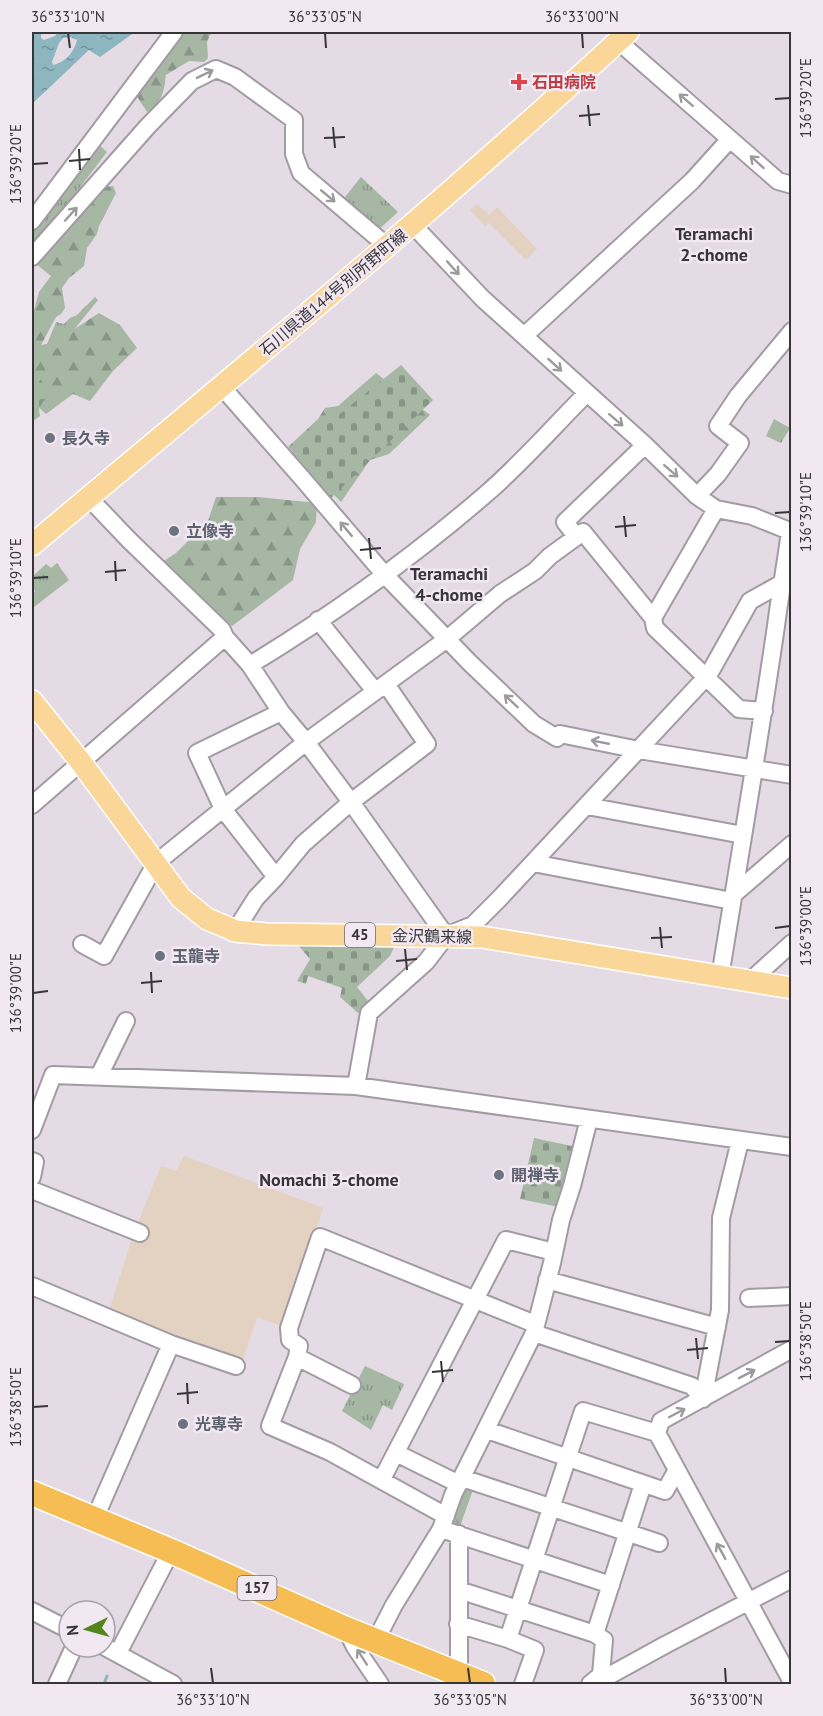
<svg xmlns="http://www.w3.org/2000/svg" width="823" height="1716" font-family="'PT Sans','Noto Sans JP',sans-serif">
	<defs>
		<pattern id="forest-firs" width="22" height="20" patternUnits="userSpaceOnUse" patternTransform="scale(1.5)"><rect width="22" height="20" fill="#a6b7a4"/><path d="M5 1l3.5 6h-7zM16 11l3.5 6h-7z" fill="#889687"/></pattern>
		<pattern id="cemetery-stones" width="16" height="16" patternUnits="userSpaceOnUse" patternTransform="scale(1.5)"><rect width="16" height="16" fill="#a6b7a4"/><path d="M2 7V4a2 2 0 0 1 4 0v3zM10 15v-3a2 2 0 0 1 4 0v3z" fill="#889687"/></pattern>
		<pattern id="park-tufts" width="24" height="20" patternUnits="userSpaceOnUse" patternTransform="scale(1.5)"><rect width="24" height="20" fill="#a6b7a4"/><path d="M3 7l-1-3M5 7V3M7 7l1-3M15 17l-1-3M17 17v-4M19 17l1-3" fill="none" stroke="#889687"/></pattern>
		<pattern id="water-ripples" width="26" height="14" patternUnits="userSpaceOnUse" patternTransform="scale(1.5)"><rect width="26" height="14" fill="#8db6c1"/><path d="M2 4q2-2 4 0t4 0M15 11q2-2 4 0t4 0" fill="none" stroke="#74959e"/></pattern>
	</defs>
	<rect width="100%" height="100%" fill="#e4dbe5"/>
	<!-- education -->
	<path fill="#e3d1c1" d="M 477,204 L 489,215 L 497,207 L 537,249 L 526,260 L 489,223 L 485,226 L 470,210 Z
		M 184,1156 L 323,1208 L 284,1327 L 257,1317 L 242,1363 L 109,1311 L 133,1235 L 161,1166 L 176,1171 Z"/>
	<!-- forest -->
	<path fill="url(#forest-firs)" d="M 166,32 L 211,32 L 207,42 L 208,58 L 204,62 L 189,61 L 166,75 C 164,92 162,103 147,112 L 136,95 Z
		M 113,186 L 116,193 L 99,226 L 97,234 L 87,248 L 84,266 L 69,278 L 62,288 L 65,308 L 61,314 L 56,317 L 41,345 L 53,343 L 99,313 L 120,325 L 137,348 L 113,371 L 90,401 L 73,394 L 46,414 L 32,401 L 32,318 L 39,292 L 51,276 L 36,264 L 102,187 Z
		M 376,373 L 430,415 L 389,454 L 370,460 L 341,502 L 288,447 L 318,419 L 325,408 L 338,406 Z
		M 216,497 L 258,497 L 317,503 L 316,522 L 300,549 L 293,580 L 232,626 L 164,561 L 176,553 L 208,521 Z"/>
	<!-- cemetery -->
	<path fill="url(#cemetery-stones)" d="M 401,365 L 433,400 L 330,499 L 290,454 Z
		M 41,379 L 47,394 L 39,409 L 40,416 L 32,422 L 32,391 Z
		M 298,945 L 395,945 L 390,956 L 357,987 L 368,1001 L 358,1013 L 340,997 L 342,988 L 308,976 L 306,984 L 297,981 L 310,959 Z
		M 534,1138 L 576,1147 L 559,1207 L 520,1199 Z"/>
	<!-- park -->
	<path fill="url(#park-tufts)" d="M 96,142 L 107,152 L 32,250 L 32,229 Z
		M 361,177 L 398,212 L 376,232 L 341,202 Z
		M 95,297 L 98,300 L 73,331 L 53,352 L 47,344 L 56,322 L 64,324 L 70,318 L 77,315 Z
		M 774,419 L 790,428 L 781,443 L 766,436 Z
		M 57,563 L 69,580 L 34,607 C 30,600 32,597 35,591 L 32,587 L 32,577 L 46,564 L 51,568 Z
		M 365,1366 L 404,1384 L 392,1410 L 383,1405 L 371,1430 L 342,1411 Z
		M 470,1487 L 474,1487 L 459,1529 L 449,1523 L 465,1488 Z"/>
	<!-- water -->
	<path fill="url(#water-ripples)" fill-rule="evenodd" d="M 32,32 L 41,32 L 41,38 L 44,40 L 55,36 L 58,32 L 135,32 L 100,57 L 89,50 L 32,104 ZM 70,37 L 77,40 C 74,52 66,62 53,65 L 52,62 L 59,43 L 63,38 Z"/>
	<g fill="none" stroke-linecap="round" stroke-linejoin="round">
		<!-- stream -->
		<path stroke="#8db6c1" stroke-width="3" d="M 104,1684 L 107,1676"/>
		<defs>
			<path id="minor" d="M 618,41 L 778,181 L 792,185
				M 32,221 L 174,32
				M 413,225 L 483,299 L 645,445 L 697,496 L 716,509 L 752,516 L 792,532
				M 32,257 L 148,126 L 192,81 L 216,69 L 235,77 L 294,120 L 294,154 L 301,173 L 387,246
				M 524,336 L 692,181 L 730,139
				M 222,387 L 301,477 L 384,574 L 470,663 L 534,724 L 557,738
				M 697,496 L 718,474 L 740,443 L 718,426 L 738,396 L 792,331
				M 88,497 L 129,540 L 222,630 L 225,637 L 250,665 L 281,712 L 306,742 L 351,802 L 446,936 L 426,962 L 369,1013 L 356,1086
				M 576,536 L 565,522 L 645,445
				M 653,618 L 716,509
				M 318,620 L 375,691
				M 250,665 C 332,615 413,557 486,494 C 522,463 553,427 586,394
				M 560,734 L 639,750 L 792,775
				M 32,805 L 225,637
				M 587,806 L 743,835
				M 533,863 L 732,901
				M 276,877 L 223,809 L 197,753 L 281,712
				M 733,895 L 792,844
				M 235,931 L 256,898 L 276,877 L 303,844 L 351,802 L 427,744 L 386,684
				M 448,935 L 473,925 L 499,899 L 709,674 L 750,601 L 784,582
				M 82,944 L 104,956 L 156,863 L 306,742 L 447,639 L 500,594 L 535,571 L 550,556 L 583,532 L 653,618 L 655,628 L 739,709 L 764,711
				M 720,977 C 739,860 759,743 776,626 C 780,594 786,563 790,531
				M 750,981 L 792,943
				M 99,1076 L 126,1021
				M 32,1130 L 53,1075 L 356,1086 L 792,1147
				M 32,1161 L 35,1162 L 32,1177
				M 32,1190 L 140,1233
				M 547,1280 L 717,1327
				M 32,1286 L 171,1344 L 236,1366
				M 749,1298 L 792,1296
				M 534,1333 L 692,1386 L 703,1399
				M 297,1357 L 352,1385
				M 703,1399 L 720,1310 L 721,1218 L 740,1141
				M 487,1430 L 665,1491 L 677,1470
				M 657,1433 L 661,1421 L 792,1349
				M 396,1453 L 459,1484
				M 462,1478 L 659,1543
				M 382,1479 L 506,1240 L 554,1252
				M 446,1516 L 330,1452 L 270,1426 L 297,1357 L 299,1346 L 290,1340 L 289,1328 L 320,1237 L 535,1324
				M 95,1518 L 171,1344
				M 441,1529 L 611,1585
				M 459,1590 L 595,1634
				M 32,1611 L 69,1630
				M 458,1624 L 508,1639
				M 346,1629 L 355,1647 L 380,1684
				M 376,1640 L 394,1605 L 441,1529 L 453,1495 L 534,1333 L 552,1263 L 561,1220 L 572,1186 L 589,1119
				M 105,1647 L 173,1684
				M 118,1653 L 171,1551
				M 459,1674 L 459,1534
				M 57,1684 L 74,1647
				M 523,1684 L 535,1650 L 508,1639 L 583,1411 L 657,1433 L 792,1682
				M 590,1684 L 601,1675 L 604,1640 L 595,1634 L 643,1484
				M 594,1684 L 665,1645 L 792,1579"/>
			<path id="major" d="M 32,545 C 233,376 436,210 628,32
				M 32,701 L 80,761 L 181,898 L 207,919 L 229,928 L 235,931 L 267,934 L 482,937 L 792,988"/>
			<path id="highway" d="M 32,1493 L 171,1551 L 346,1629 L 483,1684"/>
		</defs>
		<!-- minor casing -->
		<use href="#minor" stroke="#a39ba4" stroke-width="20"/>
		<!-- major casing -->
		<use href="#major" stroke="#fff" stroke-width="24"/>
		<!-- highway casing -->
		<use href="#highway" stroke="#fff" stroke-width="27"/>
		<!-- minor -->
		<use href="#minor" stroke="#fff" stroke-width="16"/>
		<!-- major -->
		<use href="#major" stroke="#fad799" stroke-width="21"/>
		<!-- highway -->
		<use href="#highway" stroke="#f6bd55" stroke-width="24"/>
	</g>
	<!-- one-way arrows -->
	<defs><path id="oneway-shaft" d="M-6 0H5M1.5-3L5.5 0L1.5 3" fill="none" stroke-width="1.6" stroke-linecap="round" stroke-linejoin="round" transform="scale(1.5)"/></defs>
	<g stroke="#9c9a9c">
		<use href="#oneway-shaft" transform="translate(205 74) rotate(-26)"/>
		<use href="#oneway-shaft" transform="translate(686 100) rotate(-139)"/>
		<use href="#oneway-shaft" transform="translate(757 162) rotate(-138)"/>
		<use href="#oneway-shaft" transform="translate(328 196) rotate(40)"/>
		<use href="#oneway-shaft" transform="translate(71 214) rotate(-48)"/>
		<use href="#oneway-shaft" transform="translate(453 268) rotate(48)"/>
		<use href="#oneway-shaft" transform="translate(555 365) rotate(42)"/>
		<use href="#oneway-shaft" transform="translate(616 420) rotate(41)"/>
		<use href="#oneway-shaft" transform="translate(671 471) rotate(41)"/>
		<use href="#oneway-shaft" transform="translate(346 529) rotate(-130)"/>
		<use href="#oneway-shaft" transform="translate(511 701) rotate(-137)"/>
		<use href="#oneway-shaft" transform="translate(600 742) rotate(-169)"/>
		<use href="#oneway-shaft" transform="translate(747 1374) rotate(-27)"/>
		<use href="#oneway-shaft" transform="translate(677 1413) rotate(-28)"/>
		<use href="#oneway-shaft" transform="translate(721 1551) rotate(-119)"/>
		<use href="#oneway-shaft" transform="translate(362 1657) rotate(-123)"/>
	</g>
	<!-- ticks -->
	<path fill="none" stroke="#383539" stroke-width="2" d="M 68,33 L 70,48M 325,33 L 326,48M 582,33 L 583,48M 775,99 L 790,98M 588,105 L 590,126M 579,116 L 600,114M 333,127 L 335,148M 324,138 L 345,137M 79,149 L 80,170M 69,161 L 90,159M 33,164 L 48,163M 775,513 L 790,512M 624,516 L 626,537M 615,527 L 636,525M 369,538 L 371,559M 360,550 L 381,548M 115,561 L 116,581M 105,572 L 126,570M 33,578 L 48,577M 660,927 L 662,948M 775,928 L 790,926M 651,938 L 672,937M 405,949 L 407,970M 396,961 L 417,959M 151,972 L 152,993M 141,983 L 162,981M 33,993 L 48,991M 696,1338 L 698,1359M 775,1342 L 790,1341M 687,1350 L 708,1348M 441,1361 L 443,1382M 432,1372 L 453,1370M 187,1383 L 188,1404M 177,1394 L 198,1392M 33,1407 L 48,1406M 211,1668 L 213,1683M 468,1668 L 470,1683M 725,1668 L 726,1683"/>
	<!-- markers -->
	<path fill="#e0444e" stroke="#f1e8f2" stroke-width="2" d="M516 73h6v6h6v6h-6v6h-6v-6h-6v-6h6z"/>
	<g fill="#6b7280" stroke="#f1e8f2" stroke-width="2">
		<circle cx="50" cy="438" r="6"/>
		<circle cx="174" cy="531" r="6"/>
		<circle cx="160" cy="956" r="6"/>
		<circle cx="499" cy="1175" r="6"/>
		<circle cx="183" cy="1424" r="6"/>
	</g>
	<g text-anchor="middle" stroke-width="5" stroke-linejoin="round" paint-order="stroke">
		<!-- shield labels -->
		<g fill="#f1e8f2" stroke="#706b70" stroke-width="1.5">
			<rect x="345" y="923" width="30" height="24" rx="4.5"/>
			<rect x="237.5" y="1576" width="39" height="24" rx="4.5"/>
		</g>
		<g font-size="15" font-weight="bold" fill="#383539">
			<text x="360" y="940">45</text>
			<text x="257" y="1593">157</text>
		</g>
		<!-- health labels -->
		<g font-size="16" font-weight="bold" fill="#be3a42" stroke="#f1e8f2" text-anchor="start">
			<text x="532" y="88">石田病院</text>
		</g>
		<!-- street labels -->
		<g font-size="16" fill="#383539" stroke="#f1e8f2">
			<text transform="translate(333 292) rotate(-40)" y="6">石川県道144号別所野町線</text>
			<text transform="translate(432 936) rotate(1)" y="6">金沢鶴来線</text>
		</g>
		<!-- worship labels -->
		<g font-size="16" font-weight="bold" fill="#5b616d" stroke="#f1e8f2" text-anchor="start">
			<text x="62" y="444">長久寺</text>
			<text x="186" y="537">立像寺</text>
			<text x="172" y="962">玉龍寺</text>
			<text x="511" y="1181">開禅寺</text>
			<text x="195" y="1430">光専寺</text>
		</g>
		<!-- neighbourhood labels -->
		<g font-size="18" font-weight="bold" fill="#383539" stroke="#f1e8f2">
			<text x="714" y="240">Teramachi<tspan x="714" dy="21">2-chome</tspan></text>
			<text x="449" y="580">Teramachi<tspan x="449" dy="21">4-chome</tspan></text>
			<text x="329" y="1186">Nomachi 3-chome</text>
		</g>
	</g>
	<!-- border -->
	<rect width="823" height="1716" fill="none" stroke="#f1e8f2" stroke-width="66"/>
	<!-- north arrow -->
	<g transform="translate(87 1629) rotate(265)"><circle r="28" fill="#f1e8f2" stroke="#a7a0a8" stroke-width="1.5"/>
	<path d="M0-4.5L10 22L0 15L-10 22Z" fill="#52861c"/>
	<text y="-9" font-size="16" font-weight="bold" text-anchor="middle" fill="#383539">N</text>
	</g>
	<rect x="33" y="33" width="757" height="1650" fill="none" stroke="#383539" stroke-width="2"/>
	<g font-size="15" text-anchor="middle" fill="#383539">
		<text x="68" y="22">36°33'10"N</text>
		<text x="325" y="22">36°33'05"N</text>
		<text x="582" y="22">36°33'00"N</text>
		<text transform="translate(806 98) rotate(-90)" y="5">136°39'20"E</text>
		<text transform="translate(16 164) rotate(-90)" y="5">136°39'20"E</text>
		<text transform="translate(806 512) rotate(-90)" y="5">136°39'10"E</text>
		<text transform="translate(16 578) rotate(-90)" y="5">136°39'10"E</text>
		<text transform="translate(806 926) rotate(-90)" y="5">136°39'00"E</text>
		<text transform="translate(16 993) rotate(-90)" y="5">136°39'00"E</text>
		<text transform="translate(806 1341) rotate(-90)" y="5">136°38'50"E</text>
		<text transform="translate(16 1407) rotate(-90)" y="5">136°38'50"E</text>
		<text x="213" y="1705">36°33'10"N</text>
		<text x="470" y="1705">36°33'05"N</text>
		<text x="726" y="1705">36°33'00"N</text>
	</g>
</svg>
